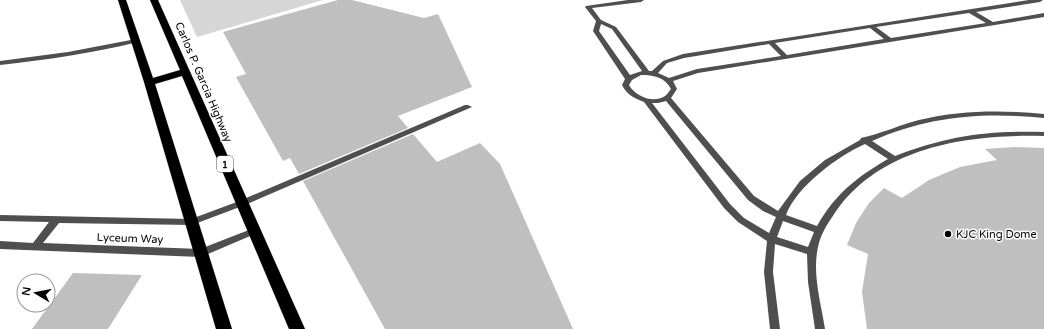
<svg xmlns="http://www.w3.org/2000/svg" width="1044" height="329" font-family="'Varela Round',sans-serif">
	<rect width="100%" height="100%" fill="#fff"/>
	<!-- green -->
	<path fill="#d6d6d6" d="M 180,0 L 323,0 L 197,37 Z"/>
	<!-- building -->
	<path fill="#bfbfbf" d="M 338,0 L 352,0 L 424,18 L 438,14 L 472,87 L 398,116 L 408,128 L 299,174 L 290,158 L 283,161 L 236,77 L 246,74 L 223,32 Z
		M 413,134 L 437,162 L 480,143 L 500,164 L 573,329 L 385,329 L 303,181 Z
		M 1014,147 L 1044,148 L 1044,329 L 867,329 L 862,292 L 868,254 L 847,245 L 856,223 L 869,203 L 884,188 L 902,198 L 929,180 L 960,167 L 997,160 L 985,149 Z
		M 73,273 L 142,275 L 108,329 L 32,329 Z"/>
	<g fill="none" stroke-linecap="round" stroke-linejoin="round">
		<defs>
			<path id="highway" d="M 118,0 L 126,0 L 153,78 L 180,70 L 150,0 L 158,0 L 305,329 L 289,329 L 182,76 L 155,84 L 232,329 L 216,329 L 144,82 Z"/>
		</defs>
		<!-- highway casing -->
		<use href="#highway" stroke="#dbdbdb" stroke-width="1"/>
		<!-- lane -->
		<path fill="#4f4f4f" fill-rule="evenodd" d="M 628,0 L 644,0 L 641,2 L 592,8 L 601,20 L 616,27 L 649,71 L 652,71 L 663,61 L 683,54 L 1029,0 L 1043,0 L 1040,2 L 976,12 L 993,22 L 1044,13 L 1044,17 L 698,73 L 673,81 L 677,89 L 671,98 L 754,196 L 778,211 L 800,181 L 825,160 L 860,140 L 861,138 C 880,134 900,125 919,120 C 961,110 1002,110 1044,114 L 1044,118 C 982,112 929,116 872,141 L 895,156 C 946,136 989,130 1044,132 L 1044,136 C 972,134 886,145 839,207 C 830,220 821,232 818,247 C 812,274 821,303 825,329 L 815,329 L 808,282 L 807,254 L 775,244 L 773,272 L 780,329 L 770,329 L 764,272 L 767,241 L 738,222 L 724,208 L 644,102 C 634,98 627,95 622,85 L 625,79 L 593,31 L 596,21 L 585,7 L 586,6 ZM 969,13 L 986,23 L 891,38 L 876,27 ZM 601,24 L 612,29 L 642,71 L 630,75 L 599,31 ZM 870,28 L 884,39 L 787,55 L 775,43 ZM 769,44 L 781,56 L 697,69 L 669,78 L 658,73 L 667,63 L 684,58 ZM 641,75 C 653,75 665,77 671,89 C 669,91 667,95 665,96 C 653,104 635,96 629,85 L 632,80 ZM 666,101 L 748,200 L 763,211 L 776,217 L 769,233 L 744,218 L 730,204 L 652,103 L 658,103 ZM 865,144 L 888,159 C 857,177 835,194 817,226 L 786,215 C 797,186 838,156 865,144 ZM 783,221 L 814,232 L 808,247 L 777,237 Z
			M 465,105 L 468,105 L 472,107 L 245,205 L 239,205 L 238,203 L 239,201 Z"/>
		<!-- street -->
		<path fill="#4f4f4f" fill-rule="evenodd" d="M 136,39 L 138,40 L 138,42 C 93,53 46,60 0,65 L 0,61 L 68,52 Z
			M 242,200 L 245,201 L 246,203 L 245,205 L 192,225 L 59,223 L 43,243 L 200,249 L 254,228 L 257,229 L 258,231 L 257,233 L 201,257 L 0,249 L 0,241 L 33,243 L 49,222 L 0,221 L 0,215 L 191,219 Z"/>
		<!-- highway -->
		<use href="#highway" fill="#000" fill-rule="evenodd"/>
	</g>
	<!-- markers -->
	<circle fill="#000" stroke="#fff" stroke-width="1.5" cx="948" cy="234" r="4"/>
	<g text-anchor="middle" stroke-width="3" stroke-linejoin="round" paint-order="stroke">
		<!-- shield labels -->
		<rect fill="#fff" stroke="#4c4c4c" stroke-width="1" x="217" y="156" width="16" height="16" rx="3"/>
		<g font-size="10" font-weight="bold" fill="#000">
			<text x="225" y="168">1</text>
		</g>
		<!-- street labels -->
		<g font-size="11" fill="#000" stroke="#fff">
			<text transform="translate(204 82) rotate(67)" y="4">Carlos P. Garcia Highway</text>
			<text transform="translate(130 238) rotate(2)" y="4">Lyceum Way</text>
		</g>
		<!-- poi labels -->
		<g font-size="11" fill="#000" stroke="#fff" text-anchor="start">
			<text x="956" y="238">KJC King Dome</text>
		</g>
	</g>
	<!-- north arrow -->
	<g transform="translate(36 293) rotate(280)"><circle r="19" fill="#ffffff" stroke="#999999"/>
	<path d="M0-3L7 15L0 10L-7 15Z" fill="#000000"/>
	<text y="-6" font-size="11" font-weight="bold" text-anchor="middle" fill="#000000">N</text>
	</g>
</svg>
